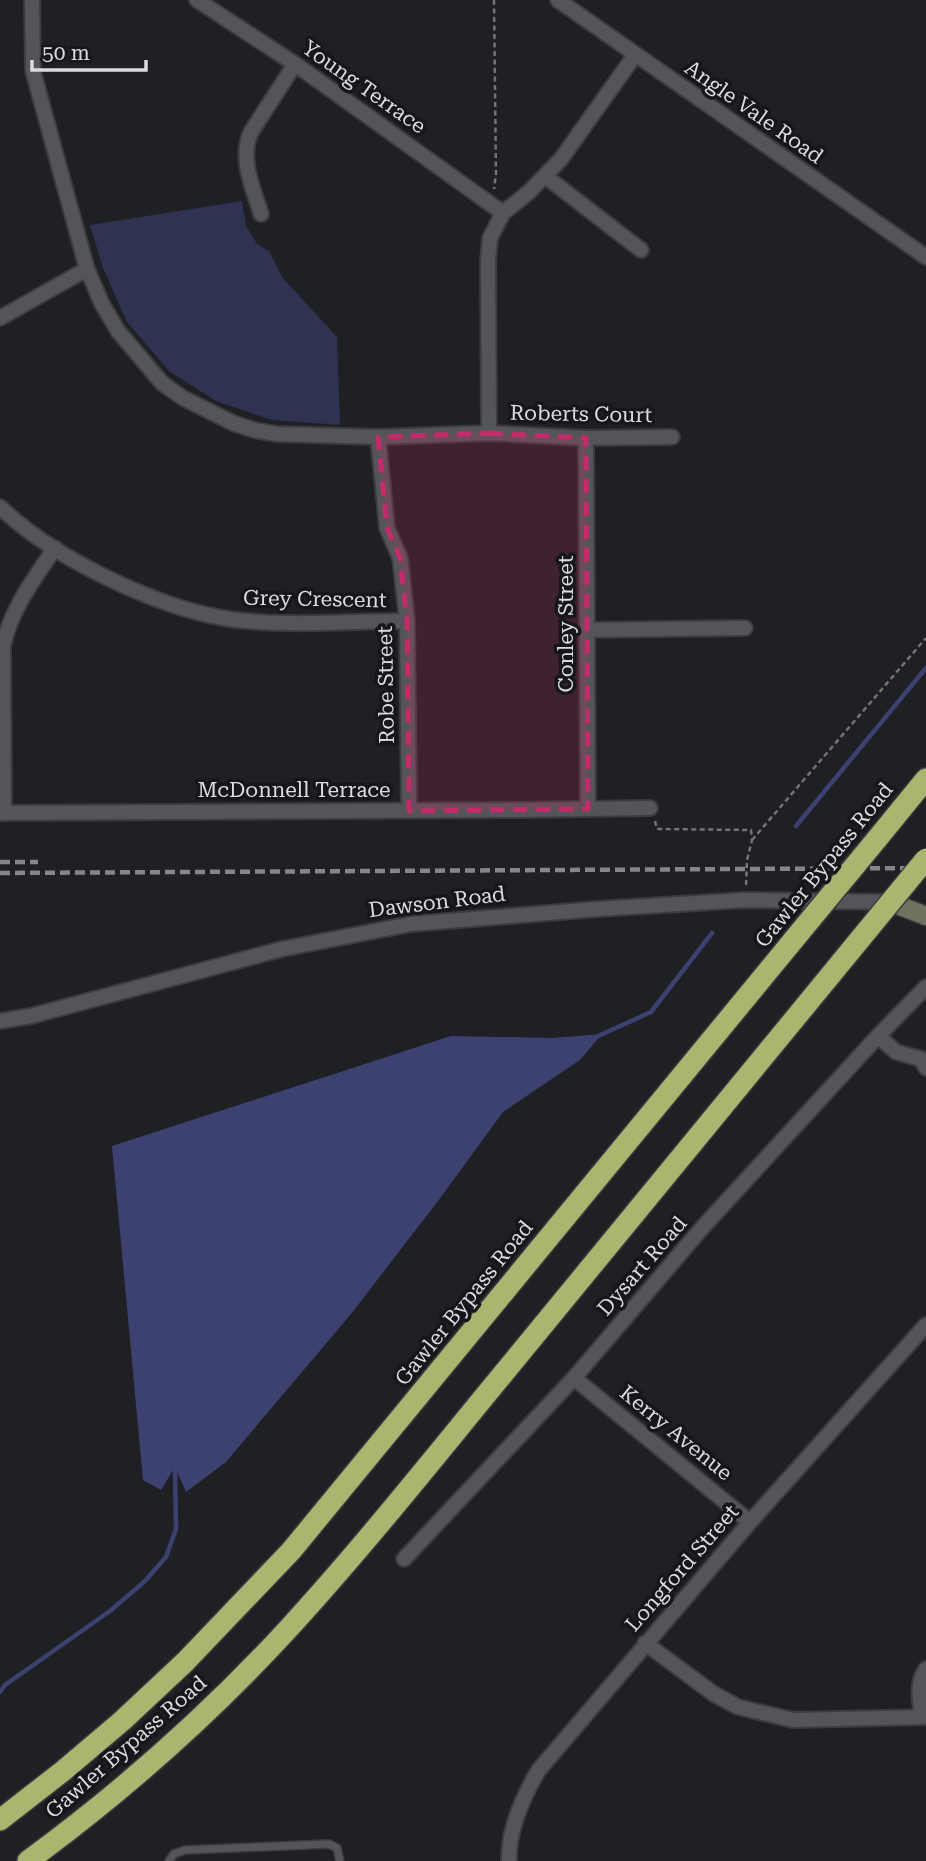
<svg xmlns="http://www.w3.org/2000/svg" width="926" height="1861" font-family="'Roboto Serif',serif">
	<rect width="100%" height="100%" fill="#1f2024"/>
	<!-- green -->
	<path fill="#2f3351" d="M 242,201 L 246,226 L 257,244 L 269,251 L 282,277 L 337,337 L 340,425 L 272,420 L 216,401 L 170,372 L 127,322 L 103,268 L 90,225 Z"/>
	<!-- water -->
	<path fill="#3d4170" d="M 602,1034 L 580,1060 L 503,1112 L 438,1201 L 351,1314 L 226,1462 L 186,1492 L 175,1467 L 161,1490 L 143,1480 L 112,1146 L 451,1036 L 553,1038 Z"/>
	<g fill="none" stroke-linecap="round" stroke-linejoin="round">
		<!-- stream -->
		<path stroke="#3d4170" stroke-width="4.5" d="M 796,826 L 926,668
			M 596,1037 L 651,1012 L 712,933
			M 0,1692 L 5,1685 L 110,1611 L 145,1581 L 166,1557 L 176,1529 L 175,1467 L 177,1463"/>
		<defs>
			<path id="lane" d="M 169,1861 L 174,1854 L 185,1850 L 329,1844 L 337,1848 L 340,1861"/>
			<path id="street" d="M 32,0 L 33,71 L 87,269 L 102,304 L 118,331 L 162,383 L 183,398 L 233,423 L 254,430 L 277,434 L 378,437 L 489,433 L 586,438 L 672,437
				M 197,0 L 295,64 L 503,213
				M 558,0 L 926,257
				M 545,176 L 641,250
				M 261,214 C 253,188 239,158 251,132 L 295,64
				M 0,318 L 87,269
				M 489,433 L 488,261 L 490,238 L 503,213 L 529,192 L 561,159 L 635,55
				M 378,437 L 387,528 L 400,558 L 407,621 L 409,811
				M 586,438 L 588,809
				M 0,507 C 53,558 157,608 229,619 C 285,627 350,621 407,621
				M 587,630 L 745,628
				M 0,813 L 522,810 L 650,808
				M 4,813 L 3,646 C 11,609 34,579 55,548
				M 0,1021 L 31,1016 L 282,949 L 411,924 L 597,909 L 745,900 L 890,902
				M 878,1036 L 896,1052 L 921,1059 L 926,1068
				M 574,1378 L 750,1522
				M 404,1559 L 574,1378 L 702,1228 L 878,1036 L 926,987
				M 645,1643 L 714,1694 L 738,1707 L 793,1720 L 926,1717
				M 922,1717 C 920,1701 916,1683 926,1669
				M 509,1861 C 508,1830 523,1797 538,1771 L 750,1522 L 926,1325"/>
			<path id="secondary" d="M 890,902 L 926,916"/>
			<path id="highway" d="M 877,839 L 926,779
				M 0,1820 L 63,1771 L 122,1721 L 185,1662 L 291,1551 L 805,926
				M 28,1861 C 122,1792 211,1713 289,1628 C 364,1546 433,1459 503,1374 C 622,1228 741,1082 861,938"/>
		</defs>
		<!-- lane casing -->
		<use href="#lane" stroke="#3b3c3f" stroke-width="10"/>
		<!-- street casing -->
		<use href="#street" stroke="#3b3c3f" stroke-width="18"/>
		<!-- secondary casing -->
		<use href="#secondary" stroke="#3b3c3f" stroke-width="21"/>
		<!-- highway casing -->
		<use href="#highway" stroke="#3b3c3f" stroke-width="24"/>
		<!-- path -->
		<path stroke="#737477" stroke-width="2.5" stroke-dasharray="5 3.5" stroke-linecap="butt" d="M 494,0 L 496,174 L 494,189
			M 655,821 L 657,829 L 751,830 L 752,840 L 747,860 L 746,886
			M 752,840 L 926,638"/>
		<!-- lane -->
		<use href="#lane" stroke="#54555a" stroke-width="7"/>
		<!-- street -->
		<use href="#street" stroke="#54555a" stroke-width="14"/>
		<!-- secondary -->
		<use href="#secondary" stroke="#6e7261" stroke-width="18"/>
		<!-- highway -->
		<use href="#highway" stroke="#acb570" stroke-width="21"/>
		<!-- rail -->
		<path stroke="#858689" stroke-width="4.5" stroke-dasharray="10 5" stroke-linecap="butt" d="M 0,862 L 38,862
			M 0,873 L 926,868"/>
		<defs>
			<path id="highway-bridge" d="M 805,926 L 877,839
				M 861,938 L 926,859"/>
		</defs>
		<!-- highway-bridge casing -->
		<use href="#highway-bridge" stroke="#3b3c3f" stroke-width="24" stroke-linecap="butt"/>
		<!-- highway-bridge -->
		<use href="#highway-bridge" stroke="#acb570" stroke-width="21"/>
	</g>
	<!-- marked area -->
	<path fill="#c42c68" fill-opacity="0.2" stroke="#c42c68" stroke-width="5" stroke-dasharray="14 9" stroke-linejoin="round" d="M 489,433 L 586,438 L 588,809 L 409,811 L 407,621 L 400,558 L 387,528 L 378,437 Z"/>
	<g text-anchor="middle" stroke-width="7" stroke-linejoin="round" paint-order="stroke">
		<!-- street labels -->
		<g font-size="21" fill="#dbdcdf" stroke="#16171b">
			<text transform="translate(364 87) rotate(35)" y="7">Young Terrace</text>
			<text transform="translate(754 112) rotate(35)" y="7">Angle Vale Road</text>
			<text transform="translate(581 414) rotate(1)" y="7">Roberts Court</text>
			<text transform="translate(315 599) rotate(1)" y="7">Grey Crescent</text>
			<text transform="translate(566 624) rotate(-90)" y="7">Conley Street</text>
			<text transform="translate(386 685) rotate(-91)" y="7">Robe Street</text>
			<text x="294" y="797">McDonnell Terrace</text>
			<text transform="translate(824 865) rotate(-51)" y="7">Gawler Bypass Road</text>
			<text transform="translate(437 902) rotate(-7)" y="7">Dawson Road</text>
			<text transform="translate(642 1266) rotate(-49)" y="7">Dysart Road</text>
			<text transform="translate(464 1303) rotate(-51)" y="7">Gawler Bypass Road</text>
			<text transform="translate(676 1433) rotate(39)" y="7">Kerry Avenue</text>
			<text transform="translate(682 1568) rotate(-49)" y="7">Longford Street</text>
			<text transform="translate(126 1747) rotate(-41)" y="7">Gawler Bypass Road</text>
		</g>
	</g>
	<!-- scale -->
	<path d="M32 60v10h114v-10" fill="none" stroke="#dbdcdf" stroke-width="3.5"/>
	<text x="42" y="60" font-size="21" fill="#dbdcdf" stroke="#16171b" stroke-width="5" paint-order="stroke">50 m</text>
</svg>
